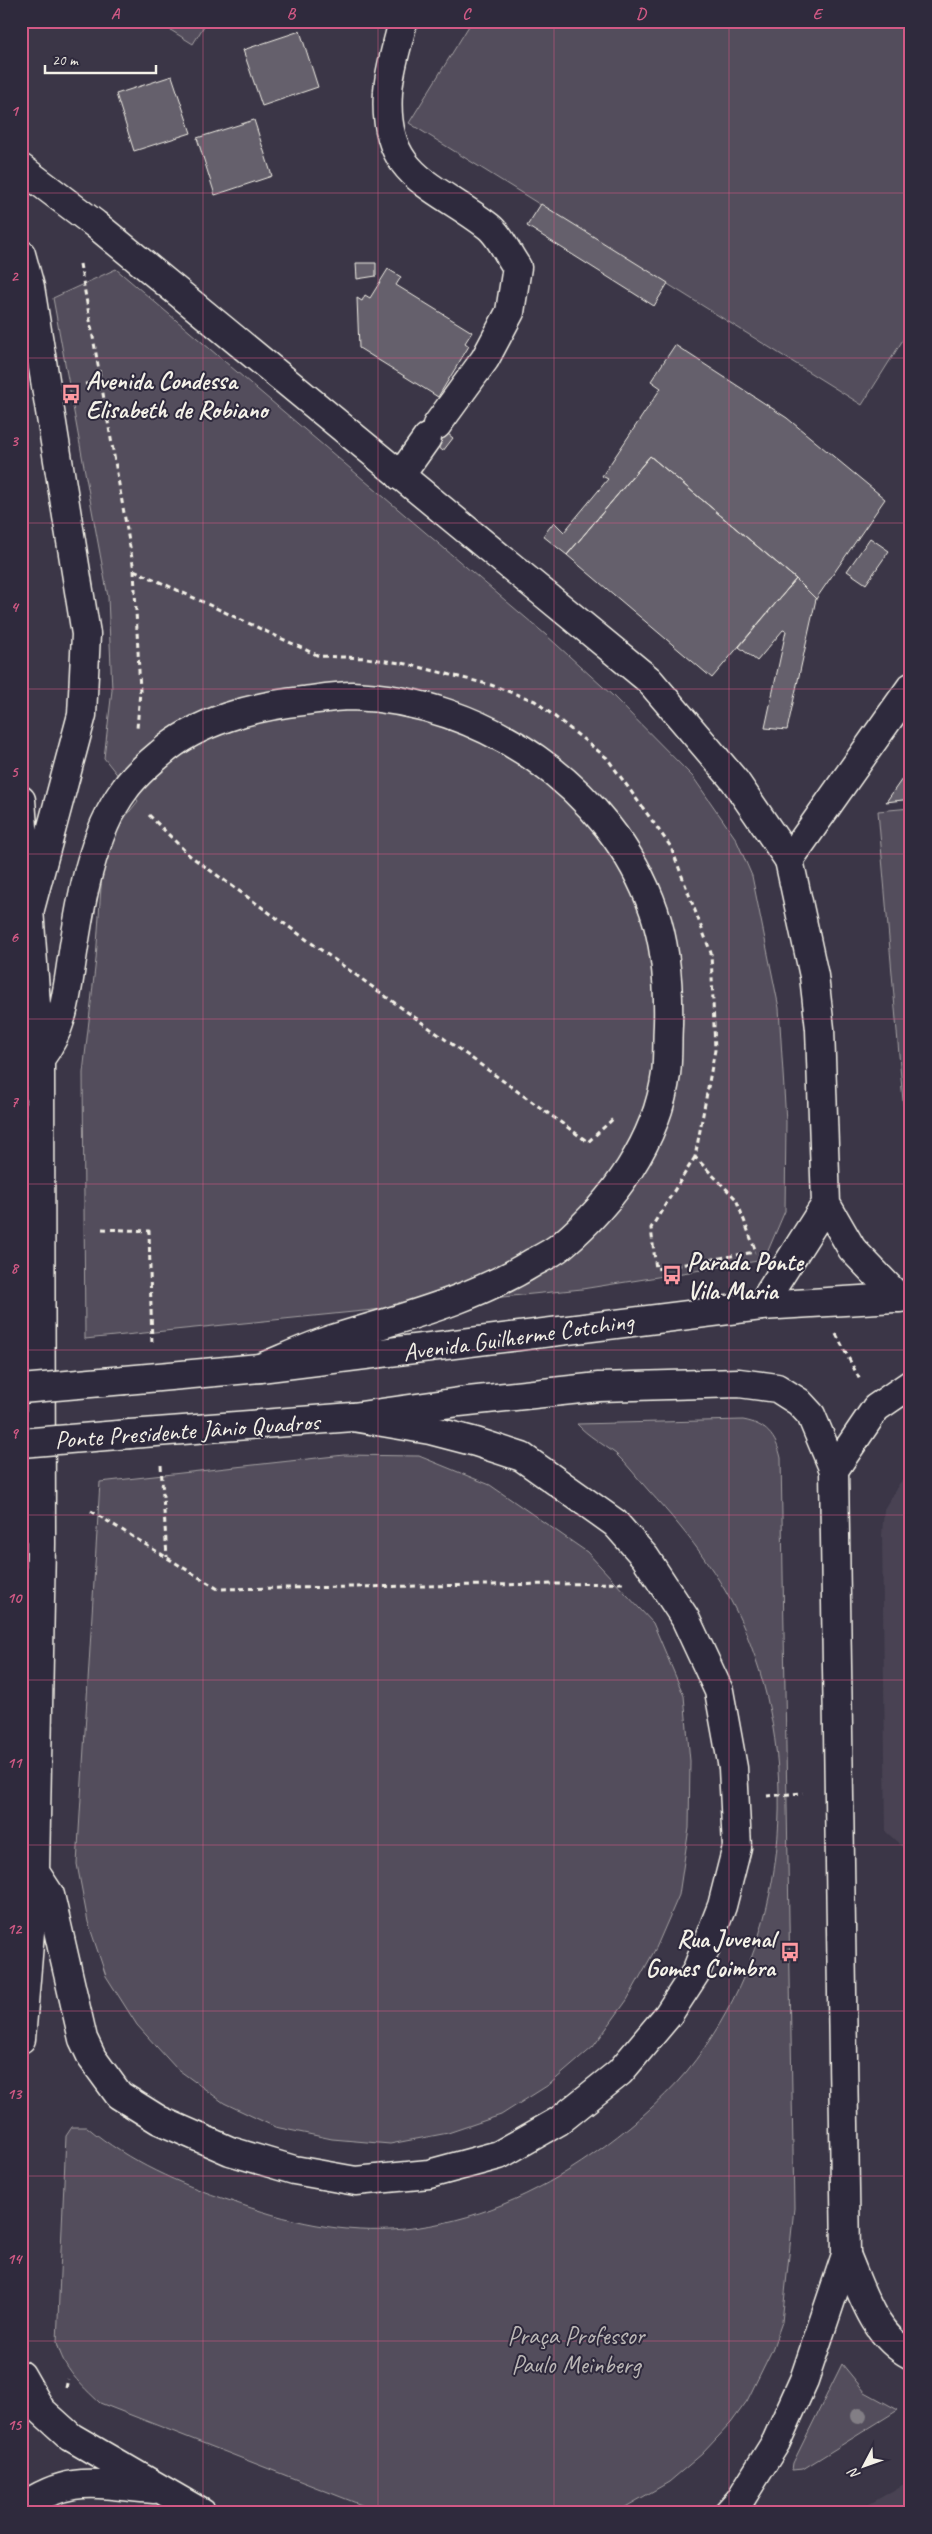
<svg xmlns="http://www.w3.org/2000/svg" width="932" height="2534" font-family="Caveat,sans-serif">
	<rect width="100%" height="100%" fill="#3b3647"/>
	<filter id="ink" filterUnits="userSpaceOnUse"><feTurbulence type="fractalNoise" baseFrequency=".02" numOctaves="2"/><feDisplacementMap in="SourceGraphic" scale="10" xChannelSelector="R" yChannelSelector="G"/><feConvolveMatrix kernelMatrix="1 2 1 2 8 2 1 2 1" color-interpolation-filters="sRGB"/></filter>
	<g filter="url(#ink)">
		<!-- built -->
		<path fill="#484352" d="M 911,1471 L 911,1854 L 886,1832 L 882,1535 L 884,1509 L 899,1484 Z
			M 911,2480 L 911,2513 L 854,2513 Z"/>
		<!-- green -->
		<path fill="#534e5c" stroke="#a4a0a2" d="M 156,21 L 207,21 L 193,44 Z
			M 472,21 L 911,21 L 911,327 L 862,405 L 409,123 Z
			M 116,269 L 546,635 L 613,696 L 693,777 L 736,839 L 752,876 L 779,1008 L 786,1122 L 785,1211 L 764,1260 L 582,1289 L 85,1339 L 83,1073 L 96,959 L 104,844 L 138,801 L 104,758 L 112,690 L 108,597 L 53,298 Z
			M 911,808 L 911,1159 L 908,1159 L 878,811 Z
			M 743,1420 C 766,1424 776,1436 781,1458 L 794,2208 L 782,2322 L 772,2350 L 747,2401 L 731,2423 L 702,2454 L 669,2482 L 615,2513 L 382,2513 L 100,2403 C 81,2385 63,2369 57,2342 L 66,2136 L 72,2127 L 87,2127 C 129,2162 179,2184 231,2201 C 286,2221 345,2235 404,2229 C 474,2222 535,2195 592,2155 C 626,2131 660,2103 687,2071 C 783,1952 804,1784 750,1643 C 728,1584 691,1537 649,1491 C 638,1479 628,1465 616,1454 C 603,1444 588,1436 577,1424 Z
			M 344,1455 L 419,1456 L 490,1485 L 587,1552 L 653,1623 L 684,1696 L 690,1761 L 689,1828 L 679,1895 L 656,1948 L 627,2000 L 593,2047 L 550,2084 L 501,2115 L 448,2133 L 390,2144 L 332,2139 L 275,2127 L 224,2103 L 176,2068 L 137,2025 L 106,1976 L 88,1922 L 77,1864 L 100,1482 Z
			M 842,2364 L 865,2392 L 898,2410 L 803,2469 L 792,2470 L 793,2463 Z"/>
		<!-- building -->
		<path fill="#65616c" stroke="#f4f1e8" d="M 300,31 L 318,87 L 262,106 L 243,50 Z
			M 172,76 L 191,133 L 134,151 L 116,94 Z
			M 254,120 L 272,176 L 215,195 L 197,138 Z
			M 541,204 L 668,283 L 654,306 L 527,226 Z
			M 356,263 L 376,263 L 376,276 L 357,279 Z
			M 388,269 L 401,277 L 396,285 L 472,332 L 465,343 L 469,346 L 438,397 L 359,348 L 357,298 L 362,301 L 365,295 L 370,298 Z
			M 675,345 L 787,418 L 885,499 L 816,599 L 796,579 L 650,456 L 567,555 L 543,536 L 554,522 L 564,532 L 608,479 L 602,476 L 661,388 L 651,381 Z
			M 427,417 L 453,438 L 443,451 L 417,430 Z
			M 650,456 L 796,579 L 712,678 L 567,555 Z
			M 870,538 L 889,551 L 866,584 L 847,571 Z
			M 796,579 L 816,599 L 787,730 L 765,728 L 786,631 L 783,630 L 757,661 L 739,647 Z
			M 911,766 L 911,799 L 886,802 Z"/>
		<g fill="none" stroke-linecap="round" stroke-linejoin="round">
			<defs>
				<path id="minor" d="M 403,21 C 398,44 389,69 388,92 C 382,177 434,184 488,226 C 500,235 508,255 517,267 L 510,312 L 485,359 L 437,425
					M 21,254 L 30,287 L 86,634 L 82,715 L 30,909
					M 400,476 L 427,438
					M 899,1298 L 852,1249 L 826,1204 L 820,1029 L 814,976 L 789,860 L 911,687
					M 761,1306 L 826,1204
					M 846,2255 C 862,2292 873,2335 911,2355"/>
				<path id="major" d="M 125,1380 L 260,1368 L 761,1306 L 911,1297
					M 130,1434 L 353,1417 L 459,1402 L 599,1387 L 739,1383 L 777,1388 L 799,1402 L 811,1415 L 834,1470 L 846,2255 L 804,2380 L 776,2442 L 740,2500 L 728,2513
					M 834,1470 L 876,1408 L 911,1384
					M 21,2375 L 41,2410 L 71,2437 L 202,2513
					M 21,2508 C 71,2473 98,2485 154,2489"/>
				<path id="highway" d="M 21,168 L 95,224 L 649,680 L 735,781 L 789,860
					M 21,800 L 40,1059 L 41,1544 L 35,1872 L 21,2039
					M 40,1059 C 64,1027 66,998 72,959 C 80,905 91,834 125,789 C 134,776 148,764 160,754 C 197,721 255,706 303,701 C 319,699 336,696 352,696 C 482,700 611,787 654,911 C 666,947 669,987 668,1025 C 667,1041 668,1058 666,1074 C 657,1141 613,1202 562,1245 C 554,1252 544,1257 534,1262 C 473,1300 404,1317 336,1338 C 310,1346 285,1358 260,1368
					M 35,1872 L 50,1895 L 83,2039 L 92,2058 L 119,2095 L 159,2120 L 230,2151 L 294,2170 L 356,2181 L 429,2174 L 499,2155 L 559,2121 L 620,2072 L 668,2015 L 696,1972 L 722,1906 L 737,1847 L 733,1768 L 719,1691 L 685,1618 L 645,1557 L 615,1523 L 522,1457 L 476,1442 L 430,1430 L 353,1417"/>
			</defs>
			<!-- minor casing -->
			<use href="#minor" stroke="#f4f1e8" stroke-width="31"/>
			<!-- major casing -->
			<use href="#major" stroke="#f4f1e8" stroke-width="31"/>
			<!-- highway casing -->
			<use href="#highway" stroke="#f4f1e8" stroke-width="31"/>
			<!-- path -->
			<path stroke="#f4f1e8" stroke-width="3" stroke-dasharray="5 4" stroke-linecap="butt" d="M 80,264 L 101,382
				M 85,384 L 101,382 L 134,570 L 319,656 L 366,658 L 407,664 L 491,685 L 535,701 L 607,758 L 671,847 L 711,953 L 715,1050 L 695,1157 L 736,1199 L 756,1252
				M 134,570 L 140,691 L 137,729
				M 149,815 L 189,855 L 588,1142 L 614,1118
				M 695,1157 L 651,1228 L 656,1269 L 755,1252
				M 102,1229 L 149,1231 L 152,1346
				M 836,1334 L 860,1380
				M 161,1465 L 167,1557
				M 91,1511 L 218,1589 L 623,1583
				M 767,1796 L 803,1793
				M 66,2388 L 68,2379"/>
			<!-- minor -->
			<use href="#minor" stroke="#2f2a3d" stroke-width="28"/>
			<!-- major -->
			<use href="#major" stroke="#2f2a3d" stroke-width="28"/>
			<!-- highway -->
			<use href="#highway" stroke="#2f2a3d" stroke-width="28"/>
			<defs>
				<path id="major-bridge" d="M 21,1389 L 125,1380
					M 21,1443 L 130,1434"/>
			</defs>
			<!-- major-bridge casing -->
			<use href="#major-bridge" stroke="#f4f1e8" stroke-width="31" stroke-linecap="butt"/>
			<!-- major-bridge -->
			<use href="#major-bridge" stroke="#2f2a3d" stroke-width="28"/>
		</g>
		<!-- trees -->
		<circle fill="#827e85" cx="859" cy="2416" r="8"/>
	</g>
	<!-- grid -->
	<path fill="none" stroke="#d15985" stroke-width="1" stroke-opacity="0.55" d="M 203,21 L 203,2513M 378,21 L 378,2513M 554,21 L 554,2513M 729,21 L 729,2513M 21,193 L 911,193M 21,358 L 911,358M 21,523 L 911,523M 21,689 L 911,689M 21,854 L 911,854M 21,1019 L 911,1019M 21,1184 L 911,1184M 21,1350 L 911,1350M 21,1515 L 911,1515M 21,1680 L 911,1680M 21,1845 L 911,1845M 21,2011 L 911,2011M 21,2176 L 911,2176M 21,2341 L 911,2341"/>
	<!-- icons -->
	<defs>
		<symbol id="bus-bare" viewBox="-9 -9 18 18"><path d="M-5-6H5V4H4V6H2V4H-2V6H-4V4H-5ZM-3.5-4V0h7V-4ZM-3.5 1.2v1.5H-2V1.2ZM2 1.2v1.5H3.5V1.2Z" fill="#ff9aa2" stroke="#2f2a3d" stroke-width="2.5" paint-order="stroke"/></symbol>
	</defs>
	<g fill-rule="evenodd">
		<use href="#bus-bare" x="57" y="380" width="28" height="28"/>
		<use href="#bus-bare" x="658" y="1261" width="28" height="28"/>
		<use href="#bus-bare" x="776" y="1938" width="28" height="28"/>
	</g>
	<g text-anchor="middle" stroke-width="4" stroke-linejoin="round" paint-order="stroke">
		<!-- poi labels -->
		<g font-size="25" font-weight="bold" fill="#f4f1e8" stroke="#2f2a3d" text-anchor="start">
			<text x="86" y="389">Avenida Condessa<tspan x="86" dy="29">Elisabeth de Robiano</tspan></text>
			<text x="687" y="1270">Parada Ponte<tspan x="687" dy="29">Vila Maria</tspan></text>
			<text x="775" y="1947" text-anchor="end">Rua Juvenal<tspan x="775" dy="29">Gomes Coimbra</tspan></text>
		</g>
		<!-- street labels -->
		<g font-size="25" fill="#f4f1e8" stroke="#2f2a3d">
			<text transform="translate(518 1336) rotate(-8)" y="9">Avenida Guilherme Cotching</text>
			<text transform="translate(187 1430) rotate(-4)" y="9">Ponte Presidente Jânio Quadros</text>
		</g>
		<!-- park labels -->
		<g font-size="25" fill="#bcb8b7" stroke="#2f2a3d">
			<text x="576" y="2344">Praça Professor<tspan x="576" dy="29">Paulo Meinberg</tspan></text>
		</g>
	</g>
	<!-- margin -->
	<rect width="932" height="2534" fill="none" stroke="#2f2a3d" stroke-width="55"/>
	<!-- north arrow -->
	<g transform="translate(864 2466) rotate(229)" stroke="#2f2a3d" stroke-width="4" paint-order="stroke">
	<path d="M0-4L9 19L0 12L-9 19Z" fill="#f4f1e8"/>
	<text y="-8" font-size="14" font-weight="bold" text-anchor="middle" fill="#f4f1e8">N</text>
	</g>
	<!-- scale -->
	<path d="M45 65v8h111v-8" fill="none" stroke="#f4f1e8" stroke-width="2.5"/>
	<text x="52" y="65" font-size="15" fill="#f4f1e8" stroke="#2f2a3d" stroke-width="4" paint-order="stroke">20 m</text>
	<rect x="28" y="28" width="876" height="2478" fill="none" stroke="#d15985" stroke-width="2"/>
	<g font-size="16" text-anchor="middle" font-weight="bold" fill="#d15985">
		<text x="115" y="19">A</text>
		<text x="291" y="19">B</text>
		<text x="466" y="19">C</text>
		<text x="641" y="19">D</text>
		<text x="817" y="19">E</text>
		<text x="14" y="116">1</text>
		<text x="14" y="281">2</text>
		<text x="14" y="446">3</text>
		<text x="14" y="612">4</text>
		<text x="14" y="777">5</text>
		<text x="14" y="942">6</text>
		<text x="14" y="1107">7</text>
		<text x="14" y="1273">8</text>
		<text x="14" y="1438">9</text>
		<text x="14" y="1603">10</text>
		<text x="14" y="1768">11</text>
		<text x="14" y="1934">12</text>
		<text x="14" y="2099">13</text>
		<text x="14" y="2264">14</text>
		<text x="14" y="2430">15</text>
	</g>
</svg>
